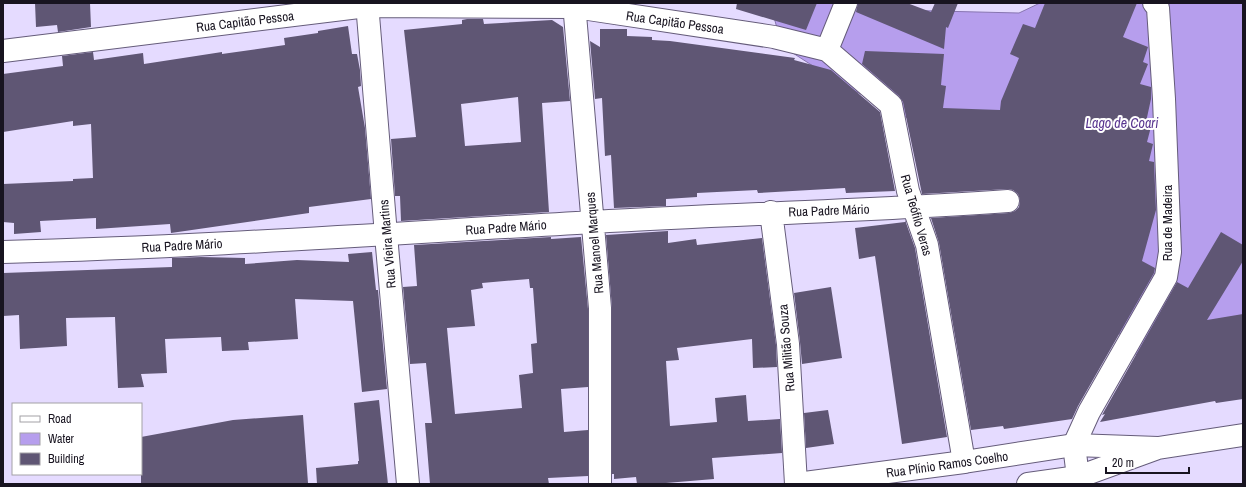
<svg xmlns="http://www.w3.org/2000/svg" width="1246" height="487" font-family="'Archivo Narrow',sans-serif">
	<rect width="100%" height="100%" fill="#e5dbff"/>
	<!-- water -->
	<path fill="#b69eed" stroke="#8775b0" d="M 770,3 L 885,3 L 895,10 L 1019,13 L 1040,3 L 1243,3 L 1243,361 L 1138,357 L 1099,308 L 1068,232 L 951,140 L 841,84 L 782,46 Z"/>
	<!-- building -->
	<path fill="#5f5674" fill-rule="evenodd" d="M 35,3 L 90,3 L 91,27 L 58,32 L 57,25 L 36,27 Z
		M 737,3 L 817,3 L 806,30 L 736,9 Z
		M 858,3 L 907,3 L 931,12 L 935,3 L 958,3 L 948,28 L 946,27 L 944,49 L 856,12 Z
		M 1045,3 L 1137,3 L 1123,37 L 1148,47 L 1143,62 L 1148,64 L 1140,84 L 1151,87 L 1151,99 L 1146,122 L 1152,123 L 1147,142 L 1153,144 L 1149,161 L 1154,162 L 1156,210 L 1142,261 L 1155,268 L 1154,273 L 1078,406 L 1072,419 L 1004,429 L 1003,426 L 971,430 L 939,243 L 931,218 L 1009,213 L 1015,211 L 1019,207 L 1020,200 L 1018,194 L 1013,190 L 1008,189 L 922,194 L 903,102 L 899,96 L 862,64 L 865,51 L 944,54 L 941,85 L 946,86 L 943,108 L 1000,110 L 1001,101 L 1019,58 L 1010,54 L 1023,24 L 1035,28 Z
		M 467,19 L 483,19 L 484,24 L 552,20 L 563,27 L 570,101 L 542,103 L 549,212 L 401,221 L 400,196 L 395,196 L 391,139 L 416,137 L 404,30 L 462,24 L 462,20 ZM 518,97 L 521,142 L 465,146 L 461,104 Z
		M 348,26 L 352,54 L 357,54 L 360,70 L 361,86 L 358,87 L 365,128 L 371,199 L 309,207 L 309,213 L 171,233 L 170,224 L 96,229 L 96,218 L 40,221 L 41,232 L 14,234 L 14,223 L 3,222 L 3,184 L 73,181 L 73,179 L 93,178 L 91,124 L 73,126 L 73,121 L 3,132 L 3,74 L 63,66 L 62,56 L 93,52 L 94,60 L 143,53 L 144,64 L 222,52 L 222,54 L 285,45 L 284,38 L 318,33 L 318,31 Z
		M 600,29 L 627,29 L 627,36 L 652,37 L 652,40 L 670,41 L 795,58 L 794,60 L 831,70 L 880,112 L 895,191 L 846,193 L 845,188 L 758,193 L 757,190 L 697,193 L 697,197 L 666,199 L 666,206 L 614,208 L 611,155 L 605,156 L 602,98 L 595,99 L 590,41 L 600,47 Z
		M 905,220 L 915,248 L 947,437 L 902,444 L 875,256 L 859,259 L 855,228 L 905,222 Z
		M 668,231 L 668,243 L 696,239 L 697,245 L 762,238 L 776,345 L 777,367 L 753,368 L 752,339 L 677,348 L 679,360 L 666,361 L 670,426 L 717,422 L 715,398 L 746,395 L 748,421 L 780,419 L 782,453 L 712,458 L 714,479 L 654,484 L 637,484 L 636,477 L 614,479 L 614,474 L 612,474 L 612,308 L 606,235 Z
		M 1221,232 L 1243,245 L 1243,261 L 1207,320 L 1243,314 L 1243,399 L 1216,403 L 1215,401 L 1100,422 L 1105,414 L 1102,415 L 1177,282 L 1188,288 Z
		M 551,237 L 551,239 L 581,237 L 588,309 L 588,387 L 561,389 L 564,432 L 588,430 L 588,476 L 548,478 L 549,484 L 430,484 L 425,423 L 432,423 L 426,363 L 410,364 L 403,287 L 417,286 L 414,245 ZM 529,279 L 530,288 L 533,288 L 537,343 L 531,344 L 533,373 L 519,375 L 522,408 L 455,414 L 447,328 L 475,326 L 471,290 L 483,288 L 482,283 Z
		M 372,252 L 376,290 L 378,290 L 387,389 L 362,392 L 353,301 L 295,299 L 298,339 L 248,342 L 249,350 L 222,351 L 221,337 L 165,339 L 167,373 L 141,374 L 144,387 L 118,388 L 115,317 L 66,318 L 67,346 L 20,349 L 19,315 L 3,316 L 3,273 L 172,267 L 172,258 L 201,257 L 245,258 L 245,264 L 297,260 L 349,262 L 348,254 Z
		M 831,287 L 842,358 L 802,364 L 800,342 L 794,293 Z
		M 379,400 L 388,484 L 317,484 L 316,468 L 358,464 L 358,461 L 359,461 L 354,403 Z
		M 828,410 L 834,444 L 806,448 L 804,413 Z
		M 303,415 L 308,483 L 141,484 L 141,437 L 233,420 Z"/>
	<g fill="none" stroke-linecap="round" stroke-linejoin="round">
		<defs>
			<path id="minor" d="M 574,3 L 600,308 L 600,484
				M 827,50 L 846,3
				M 3,51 L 367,6 L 575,7 L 774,37 L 827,50 L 891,105 L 908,191 L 927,245 L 964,462
				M 771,212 L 788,344 L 796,484
				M 3,252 C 200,247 397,233 594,222 C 732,214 870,211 1008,201
				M 1078,477 L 1074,445 L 1089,412 L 1166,277 L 1170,252 L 1164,99 L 1158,8 L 1154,3"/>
			<path id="secondary" d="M 367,3 L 386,235 L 408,484
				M 797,484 L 964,462 L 1074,445 L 1158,448
				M 1028,484 L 1078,477 L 1158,448 L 1243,435"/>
		</defs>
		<!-- minor casing -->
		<use href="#minor" stroke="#655c7a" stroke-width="24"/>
		<!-- secondary casing -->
		<use href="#secondary" stroke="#655c7a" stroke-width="24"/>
		<!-- minor -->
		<use href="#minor" stroke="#fff" stroke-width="22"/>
		<!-- secondary -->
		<use href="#secondary" stroke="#fff" stroke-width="22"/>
	</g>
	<g text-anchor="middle" stroke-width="4" stroke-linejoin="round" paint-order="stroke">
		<!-- street labels -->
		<g font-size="13" fill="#181420" stroke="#fff">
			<text transform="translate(245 21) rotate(-7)" y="5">Rua Capitão Pessoa</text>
			<text transform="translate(675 22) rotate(8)" y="5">Rua Capitão Pessoa</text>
			<text transform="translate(829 210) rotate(-2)" y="5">Rua Padre Mário</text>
			<text transform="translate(917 215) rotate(74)" y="5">Rua Teófilo Veras</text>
			<text transform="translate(1167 223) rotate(-90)" y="5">Rua de Madeira</text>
			<text transform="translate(506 227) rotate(-4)" y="5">Rua Padre Mário</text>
			<text transform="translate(594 243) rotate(-95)" y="5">Rua Manoel Marques</text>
			<text transform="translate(387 244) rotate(-95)" y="5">Rua Vieira Martins</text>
			<text transform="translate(182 245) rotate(-3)" y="5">Rua Padre Mário</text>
			<text transform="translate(786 348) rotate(-95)" y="5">Rua Militão Souza</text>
			<text transform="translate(947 464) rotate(-8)" y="5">Rua Plínio Ramos Coelho</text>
		</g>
		<!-- water labels -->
		<g font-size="14" font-style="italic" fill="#593690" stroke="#fff">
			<text x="1122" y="128">Lago de Coari</text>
		</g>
	</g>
	<!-- border -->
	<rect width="1246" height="487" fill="none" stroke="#181420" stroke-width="8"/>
	<!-- legend -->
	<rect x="12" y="403" width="130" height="72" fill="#ffffff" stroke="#a3a1a6"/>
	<rect x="20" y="416" width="20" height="6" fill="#ffffff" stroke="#a3a1a6"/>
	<text x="48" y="423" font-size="12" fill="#181420">Road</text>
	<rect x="20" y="433" width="20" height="12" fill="#b69eed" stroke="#a3a1a6"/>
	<text x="48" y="443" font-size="12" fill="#181420">Water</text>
	<rect x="20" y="453" width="20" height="12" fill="#5f5674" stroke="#a3a1a6"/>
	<text x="48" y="463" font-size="12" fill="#181420">Building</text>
	<!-- scale -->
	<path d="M1106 467v6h83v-6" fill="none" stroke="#181420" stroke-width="2"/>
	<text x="1112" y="467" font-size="12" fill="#181420" stroke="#ffffff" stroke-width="3" paint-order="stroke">20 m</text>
</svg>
